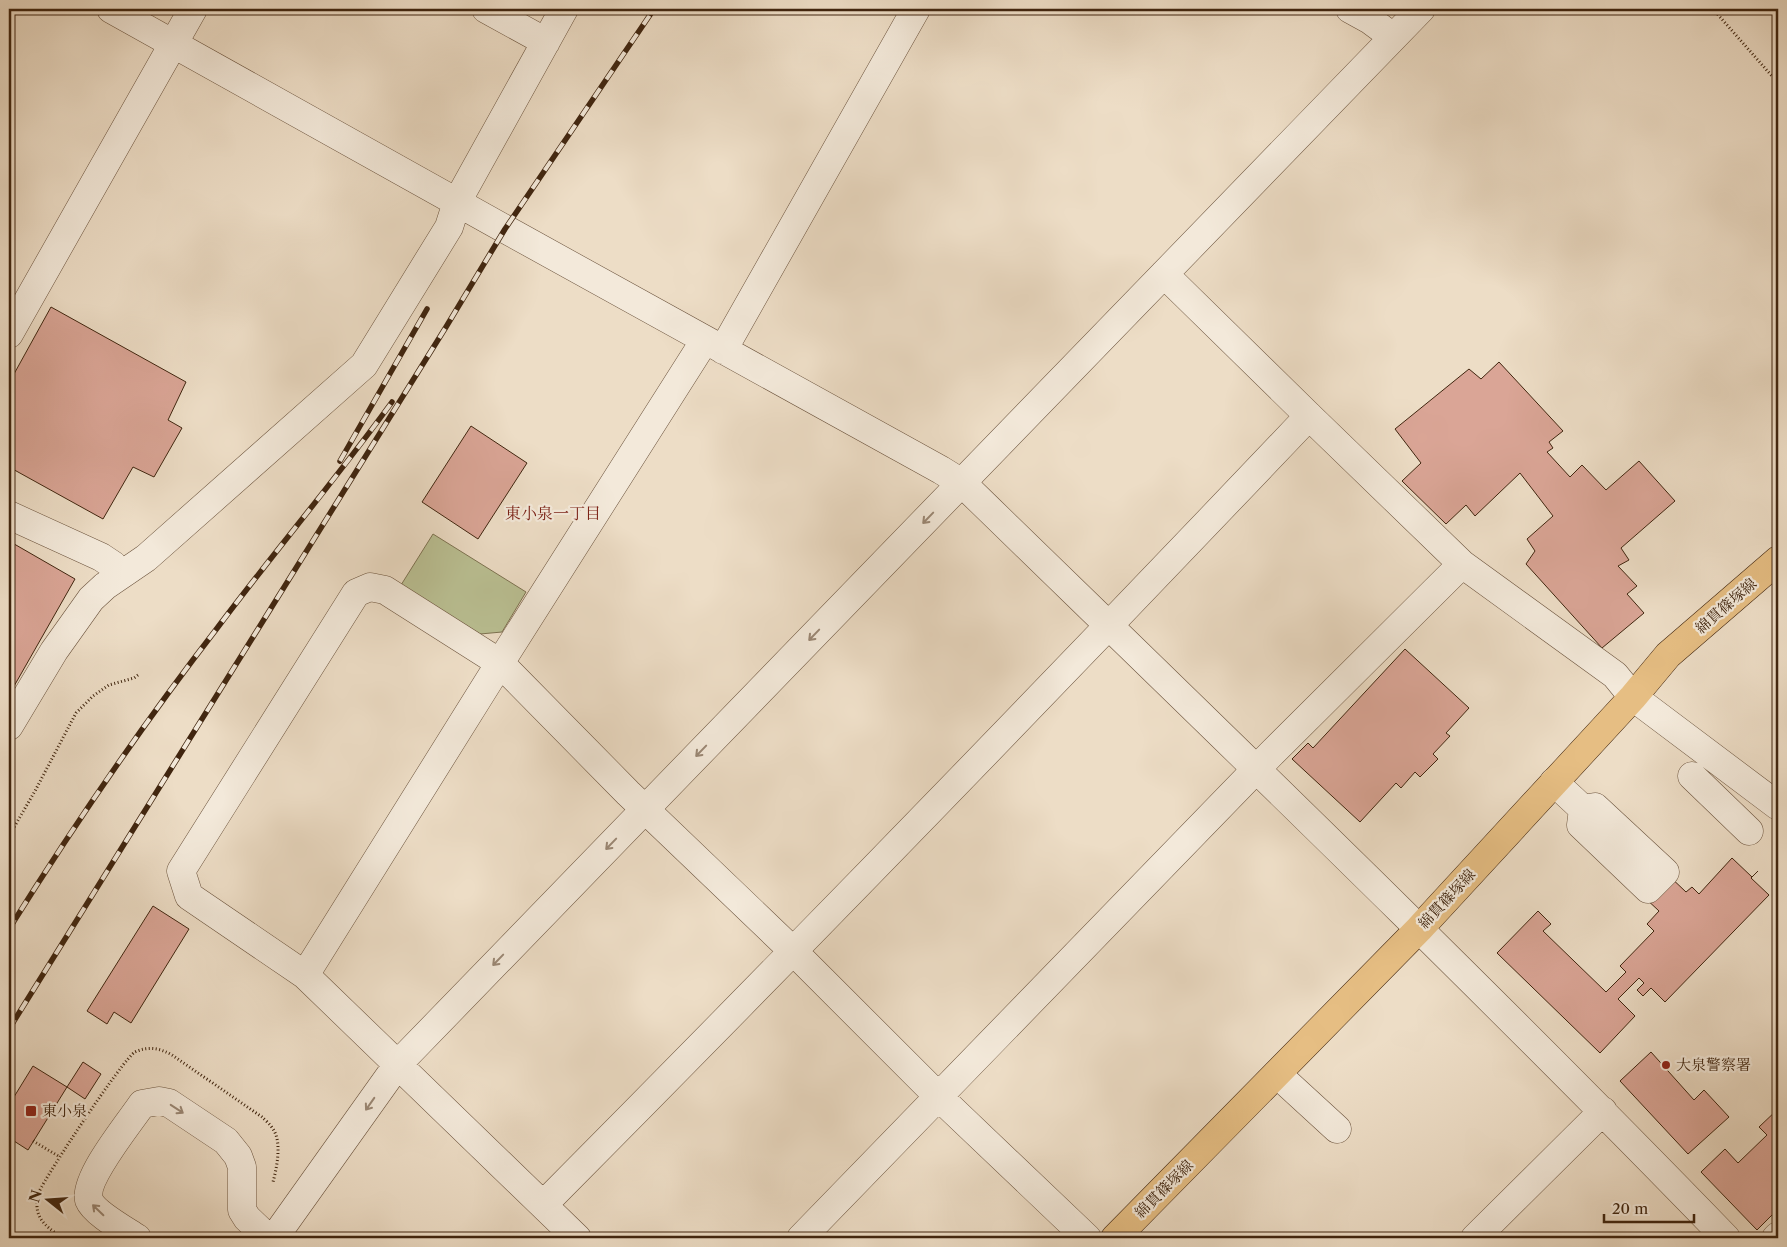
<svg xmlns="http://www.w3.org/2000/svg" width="1787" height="1247" font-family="'Libre Caslon Text','Noto Serif JP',serif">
	<rect width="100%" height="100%" fill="#edddc6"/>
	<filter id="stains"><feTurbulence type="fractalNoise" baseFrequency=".004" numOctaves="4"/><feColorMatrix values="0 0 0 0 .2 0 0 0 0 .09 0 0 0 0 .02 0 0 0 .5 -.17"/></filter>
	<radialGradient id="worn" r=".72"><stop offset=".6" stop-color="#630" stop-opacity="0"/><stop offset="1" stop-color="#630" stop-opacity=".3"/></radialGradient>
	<!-- green -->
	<path fill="#bac093" stroke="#7d7251" d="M 433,534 L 526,592 L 502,632 L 480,634 L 401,585 Z"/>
	<!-- building -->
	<path fill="#daa596" stroke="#40250f" d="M 51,307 L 186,382 L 168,420 L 182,428 L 154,477 L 133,467 L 103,519 L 9,467 L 9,383 Z
		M 1499,362 L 1563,431 L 1549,442 L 1553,448 L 1547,452 L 1570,477 L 1582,465 L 1606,490 L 1639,461 L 1675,501 L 1621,548 L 1629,560 L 1618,566 L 1637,586 L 1627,594 L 1644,613 L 1602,648 L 1526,564 L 1535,551 L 1527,539 L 1553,516 L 1520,473 L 1475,516 L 1466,505 L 1446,524 L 1402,481 L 1421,463 L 1395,429 L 1469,369 L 1481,379 Z
		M 471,426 L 527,463 L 478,539 L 422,502 Z
		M 9,541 L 75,579 L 9,695 Z
		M 1405,649 L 1469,708 L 1446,733 L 1450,736 L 1433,754 L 1438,759 L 1420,777 L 1415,772 L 1401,788 L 1396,783 L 1360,822 L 1292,759 L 1308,743 L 1313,748 Z
		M 1732,858 L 1752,877 L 1758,871 L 1751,878 L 1769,895 L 1665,1002 L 1651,988 L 1643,996 L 1637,990 L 1644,983 L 1639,978 L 1618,999 L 1635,1016 L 1600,1053 L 1497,953 L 1538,911 L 1551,924 L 1543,931 L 1606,992 L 1626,972 L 1620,966 L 1654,931 L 1647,924 L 1659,911 L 1644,897 L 1666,873 L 1686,892 L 1692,887 L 1699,894 Z
		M 153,906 L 189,929 L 131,1023 L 114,1012 L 107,1024 L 87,1011 Z
		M 1651,1052 L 1694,1100 L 1704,1090 L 1729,1117 L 1688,1154 L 1620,1081 Z
		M 83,1062 L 101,1074 L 85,1099 L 67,1087 Z
		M 33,1066 L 67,1087 L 28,1150 L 14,1141 L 9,1149 L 9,1105 Z
		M 1778,1109 L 1778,1209 L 1757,1230 L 1701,1172 L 1725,1149 L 1738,1163 L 1767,1135 L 1759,1127 Z"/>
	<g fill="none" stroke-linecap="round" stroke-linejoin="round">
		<defs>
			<path id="minor" d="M 111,9 L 505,229 L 941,470 L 962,483 C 1219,733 1477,981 1726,1238
				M 486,9 L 546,42
				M 1350,9 L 1370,20 L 1393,37
				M 1164,274 L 1309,416 L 1462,564 L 1615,675 L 1633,697 L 1778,806
				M 9,334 L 193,9
				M 723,350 L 916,9
				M 9,515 L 101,557 L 113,565 L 121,575
				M 9,726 L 54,651 L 91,599 L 105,586 L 146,558 L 364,365 L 449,227 L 457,202 L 564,9
				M 1692,776 L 1749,831
				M 1554,782 L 1583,809
				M 1595,807 L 1665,872 L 1648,889 L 1581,825 L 1583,809 Z
				M 305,975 L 500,663 L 705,340
				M 1277,1074 L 1337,1129
				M 543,1205 C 801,945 1056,682 1309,416
				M 137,1238 C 125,1230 94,1213 89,1200 C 83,1179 130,1122 142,1104 L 159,1101 L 169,1103 L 226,1141 L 238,1156 L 242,1167 L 242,1210 L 247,1218 L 268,1238
				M 274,1238 L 398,1064 L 1421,9
				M 577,1238 L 305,975 L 189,896 L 181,871 L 356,593 L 370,587 L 385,590 L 500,663 L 628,793 L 793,951 L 938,1096 L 1087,1238
				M 801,1238 L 1271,754 L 1462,564
				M 1475,1238 L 1603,1111
				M 1776,1238 L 1778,1236"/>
			<path id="major" d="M 1115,1238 L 1419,929 L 1633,697 L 1668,655 L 1778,560"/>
		</defs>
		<!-- minor casing -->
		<use href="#minor" stroke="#6b533d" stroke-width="29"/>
		<!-- major casing -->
		<use href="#major" stroke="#40250f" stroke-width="29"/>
		<!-- path -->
		<path stroke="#40250f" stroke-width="3" stroke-dasharray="1 2.5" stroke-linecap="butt" d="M 1713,9 L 1778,83
			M 9,836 L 35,791 L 76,713 L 93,696 L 109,685 L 134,678 L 138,675
			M 33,1141 L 60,1157
			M 63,1238 C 51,1230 38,1222 37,1207 C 37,1202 38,1196 39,1192 C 47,1174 123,1059 135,1052 C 148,1046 160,1048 172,1055 L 262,1117 C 265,1120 270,1124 273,1129 C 282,1142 277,1167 273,1182"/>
		<!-- minor -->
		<use href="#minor" stroke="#f3e9da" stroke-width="28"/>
		<!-- major -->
		<use href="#major" stroke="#e6be83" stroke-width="28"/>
		<defs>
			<path id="rail" d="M 340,461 L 427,309
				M 9,929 C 74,825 143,724 218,627 C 275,551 336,479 392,402
				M 9,1029 L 446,327 L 505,229 L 654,9"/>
		</defs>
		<!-- rail casing -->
		<use href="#rail" stroke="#40250f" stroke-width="5.5"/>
		<!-- rail -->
		<use href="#rail" stroke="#f3e9da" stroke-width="4" stroke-dasharray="11" stroke-linecap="butt"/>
	</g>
	<!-- one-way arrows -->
	<defs><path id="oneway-shaft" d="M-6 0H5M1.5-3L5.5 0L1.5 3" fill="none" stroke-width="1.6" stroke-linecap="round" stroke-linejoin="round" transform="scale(1.25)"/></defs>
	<g stroke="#9a8774">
		<use href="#oneway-shaft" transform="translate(928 518) rotate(134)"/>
		<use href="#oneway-shaft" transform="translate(814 635) rotate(134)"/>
		<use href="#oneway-shaft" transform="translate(701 751) rotate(134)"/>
		<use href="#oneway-shaft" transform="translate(611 844) rotate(134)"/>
		<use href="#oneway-shaft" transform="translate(498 960) rotate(134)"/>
		<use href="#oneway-shaft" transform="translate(370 1104) rotate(125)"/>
		<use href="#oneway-shaft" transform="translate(177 1109) rotate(33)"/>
		<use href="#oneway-shaft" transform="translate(98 1210) rotate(-136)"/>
	</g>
	<!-- markers -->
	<g fill="#8f2418" stroke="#f3e9da" stroke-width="2">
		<circle cx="1666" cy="1065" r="5"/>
		<rect x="25" y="1105" width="12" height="12" rx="2.5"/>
	</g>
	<g text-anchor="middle" stroke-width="4.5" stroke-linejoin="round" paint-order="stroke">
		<!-- street labels -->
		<g font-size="15" fill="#40250f" stroke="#f3e9da">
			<text transform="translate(1726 606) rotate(-41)" y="5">綿貫篠塚線</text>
			<text transform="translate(1447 899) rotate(-47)" y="5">綿貫篠塚線</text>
			<text transform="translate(1164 1189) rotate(-45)" y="5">綿貫篠塚線</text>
		</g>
		<!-- poi labels -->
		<g font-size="15" fill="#40250f" stroke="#f3e9da" text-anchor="start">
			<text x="1676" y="1070">大泉警察署</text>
			<text x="42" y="1116">東小泉</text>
		</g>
		<!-- neighbourhood labels -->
		<g font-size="16" fill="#7a1f14" stroke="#f3e9da">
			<text x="553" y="519">東小泉一丁目</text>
		</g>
	</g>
	<!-- margin -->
	<rect width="1787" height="1247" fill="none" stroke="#edddc6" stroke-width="30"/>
	<rect x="10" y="10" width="1767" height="1227" fill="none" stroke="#40250f" stroke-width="2.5"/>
	<rect x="15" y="15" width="1757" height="1217" fill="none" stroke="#40250f"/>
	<!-- north arrow -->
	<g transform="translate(48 1200) rotate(287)" stroke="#f3e9da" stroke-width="4" paint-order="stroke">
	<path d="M0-4L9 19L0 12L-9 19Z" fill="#40250f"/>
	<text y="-8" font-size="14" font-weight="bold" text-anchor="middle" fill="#40250f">N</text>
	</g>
	<!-- scale -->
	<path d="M1604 1214v8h90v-8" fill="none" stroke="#40250f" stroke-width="2.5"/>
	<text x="1612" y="1214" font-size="15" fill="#40250f" stroke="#f3e9da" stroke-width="4" paint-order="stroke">20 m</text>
	<rect width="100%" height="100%" filter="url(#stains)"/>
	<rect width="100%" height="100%" fill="url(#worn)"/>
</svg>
